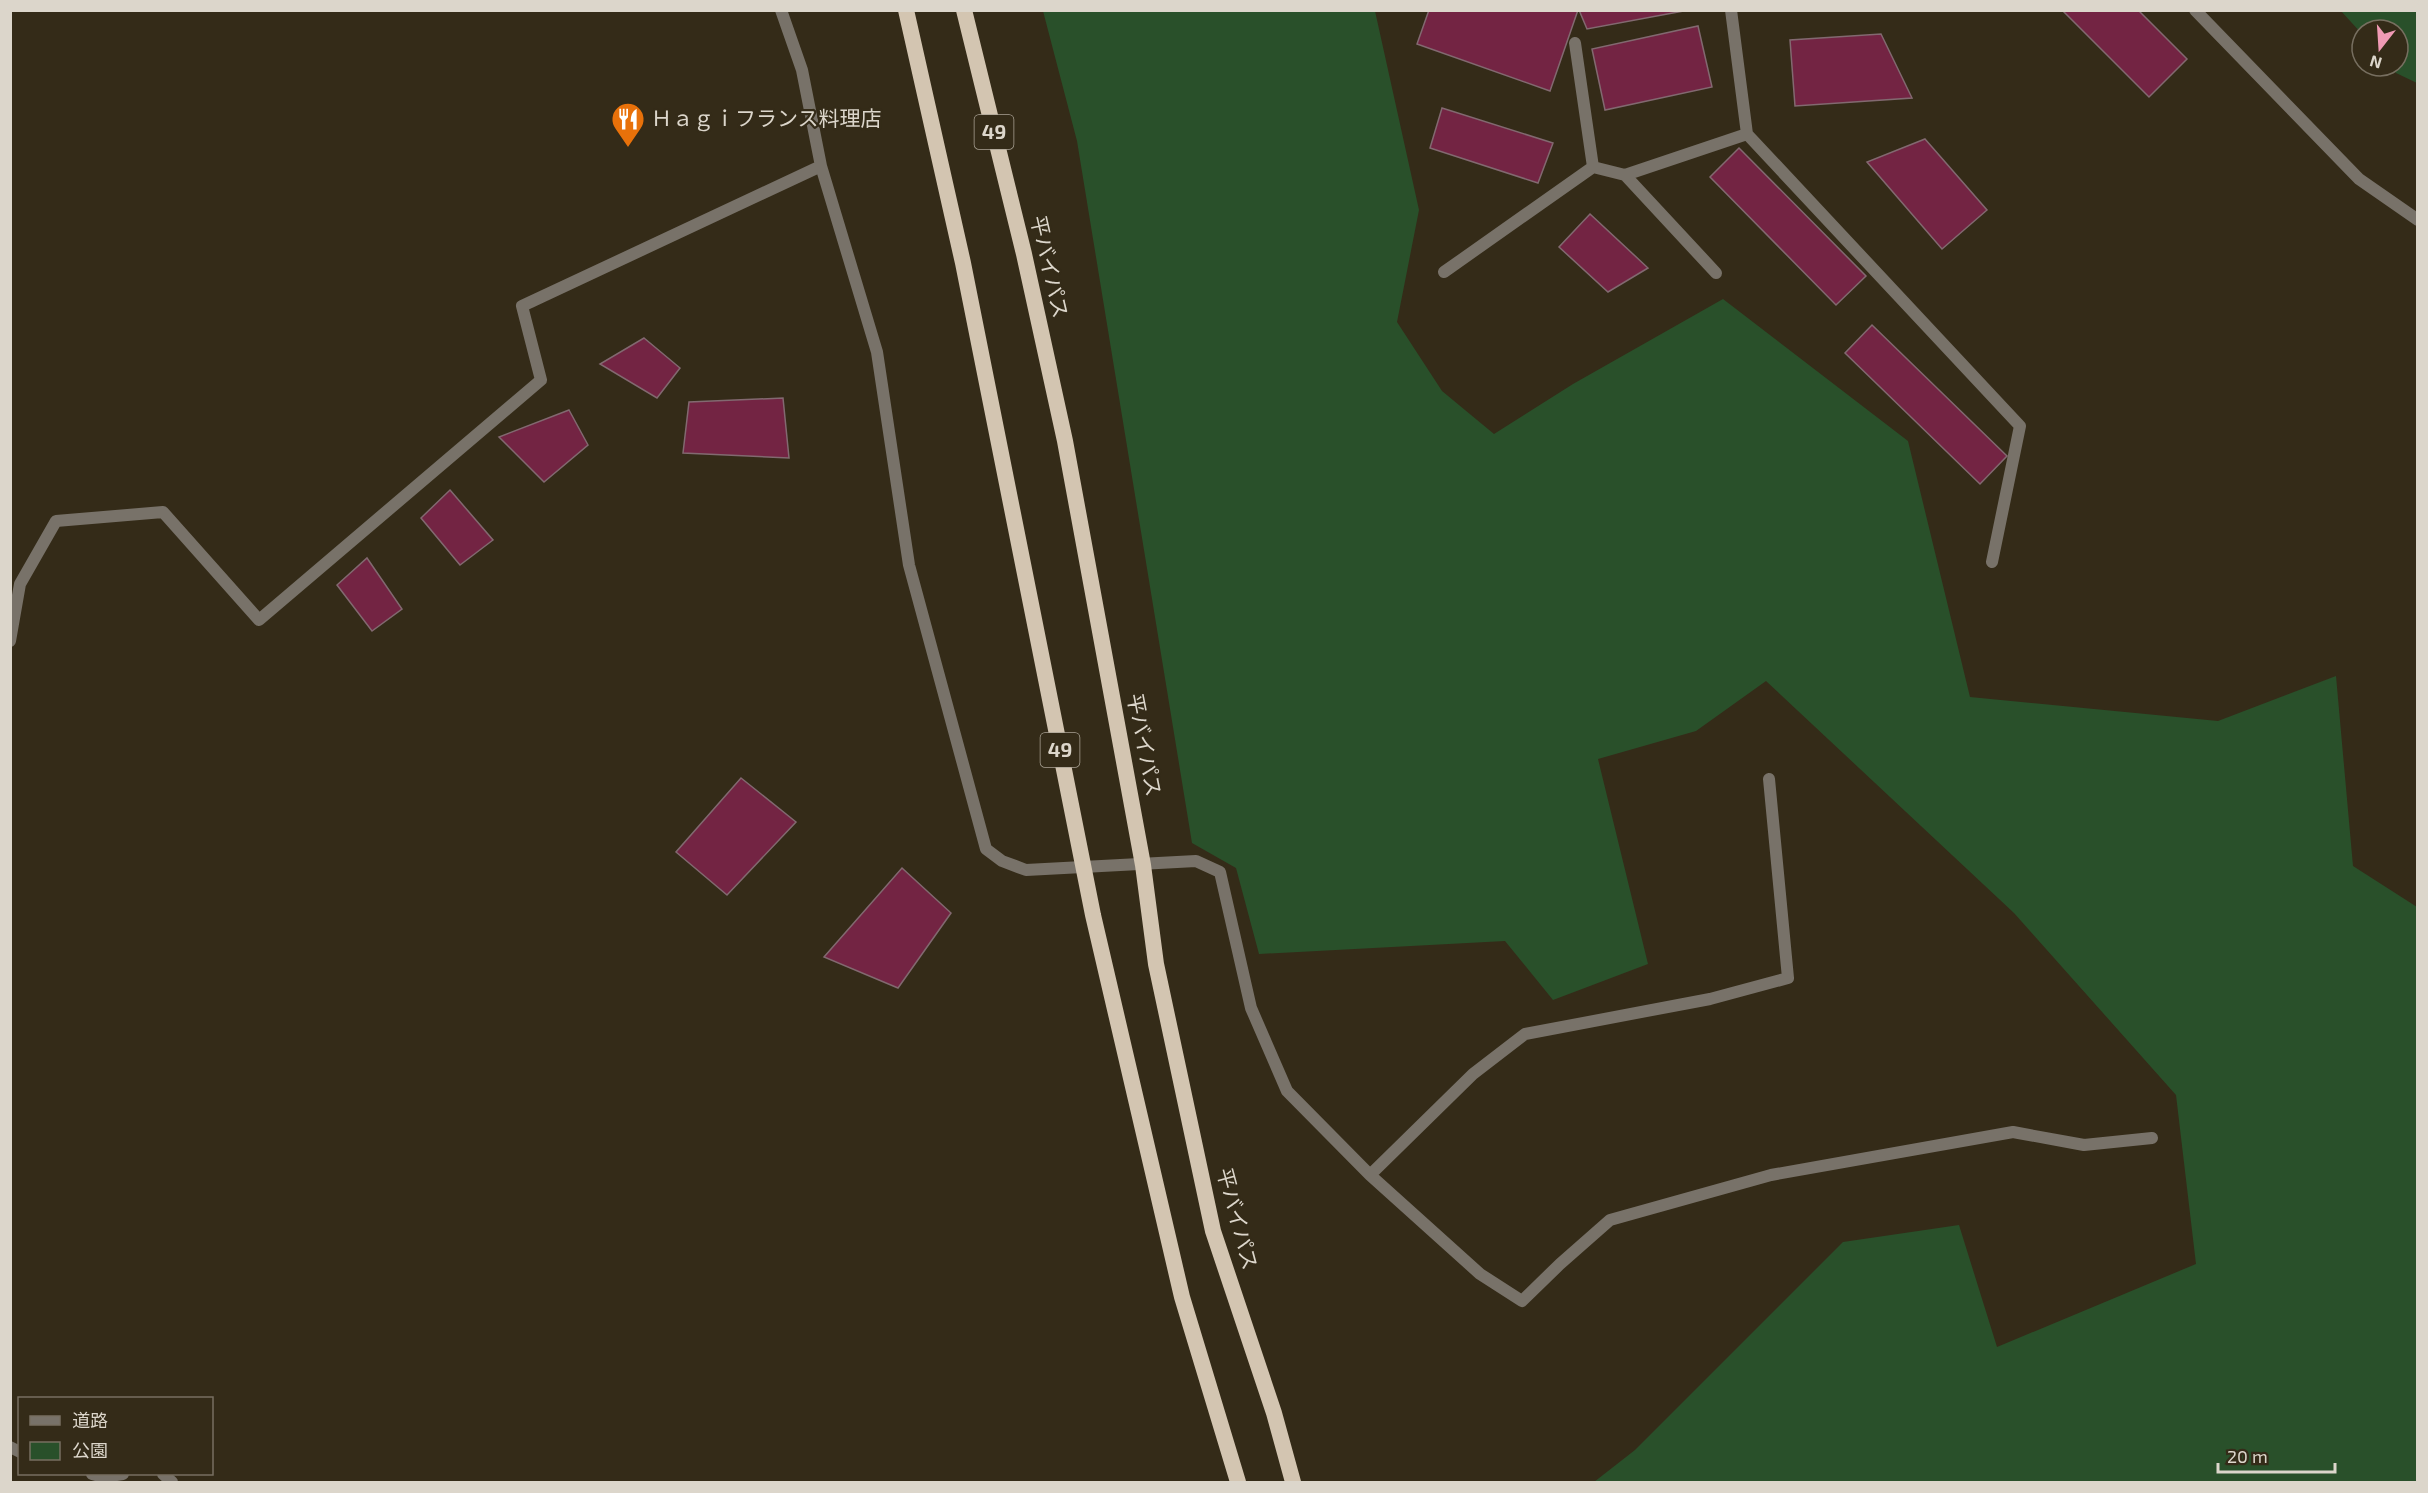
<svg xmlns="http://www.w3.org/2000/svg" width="2428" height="1493" font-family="'Exo 2','Noto Sans JP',sans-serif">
	<rect width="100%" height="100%" fill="#342b18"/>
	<!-- green -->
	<path fill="#29502a" d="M 1043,11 L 1375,11 L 1419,210 L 1397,322 L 1442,391 L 1494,434 L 1573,384 L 1723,299 L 1908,441 L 1970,697 L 2218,721 L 2336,676 L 2353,866 L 2417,907 L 2417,1482 L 1594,1482 L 1635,1450 L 1843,1242 L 1959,1225 L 1997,1347 L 2196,1264 L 2176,1095 L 2014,913 L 1766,681 L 1696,731 L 1598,759 L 1648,964 L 1553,1000 L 1505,941 L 1259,954 L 1236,868 L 1192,843 L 1077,141 Z
		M 2341,11 L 2417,11 L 2417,83 L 2396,73 L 2390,66 L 2398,66 L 2398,30 L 2362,30 L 2362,34 Z"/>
	<!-- building -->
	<path fill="#732443" stroke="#826970" stroke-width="1.5" d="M 1429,10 L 1578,10 L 1550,91 L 1417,44 Z
		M 1579,10 L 1689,10 L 1587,29 Z
		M 2062,10 L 2138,10 L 2187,59 L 2149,97 Z
		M 1698,26 L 1712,87 L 1605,110 L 1592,49 Z
		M 1881,34 L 1912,98 L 1795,106 L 1790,40 Z
		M 1442,108 L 1553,143 L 1538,183 L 1430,148 Z
		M 1925,139 L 1987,210 L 1942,249 L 1867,162 Z
		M 1739,148 L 1866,276 L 1836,305 L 1710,177 Z
		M 1590,214 L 1648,268 L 1608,292 L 1559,247 Z
		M 1872,325 L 2007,456 L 1980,484 L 1845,353 Z
		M 644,338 L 680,368 L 657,398 L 600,364 Z
		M 783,398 L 789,458 L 683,453 L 689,402 Z
		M 569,410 L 588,445 L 544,482 L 499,437 Z
		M 450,490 L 493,540 L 460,565 L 421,518 Z
		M 367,558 L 402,609 L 372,631 L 337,585 Z
		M 741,778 L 796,822 L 727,895 L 676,852 Z
		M 902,868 L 951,913 L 898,988 L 824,957 Z"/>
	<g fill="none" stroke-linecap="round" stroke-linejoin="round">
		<!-- minor -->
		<path stroke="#787269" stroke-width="12" d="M 781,10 L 802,70 L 821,166 L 877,352 L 909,565 L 986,849 L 1002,861 L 1026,870 L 1196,861 L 1220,872 L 1251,1008 L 1287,1091 L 1370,1175 L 1480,1274 L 1522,1301 L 1560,1264 L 1610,1220 L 1771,1175 L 2013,1132 L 2084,1145 L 2152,1138
			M 1731,10 L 1747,134 L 2020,426 L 1992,562
			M 2195,10 L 2359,179 L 2418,220
			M 1575,43 L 1593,167
			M 1625,175 L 1716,273
			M 1444,272 L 1593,167 L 1625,175 L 1747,134
			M 10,641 L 20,584 L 56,521 L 163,512 L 259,620 L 541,380 L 522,306 L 821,166
			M 1370,1175 L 1473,1074 L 1525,1034 L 1710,999 L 1788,978 L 1769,779
			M 10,1447 L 20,1452
			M 92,1474 L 103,1477 L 123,1474
			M 163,1474 L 172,1482"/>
		<!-- trunk -->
		<path stroke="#d3c5b1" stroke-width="16" d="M 906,10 L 963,263 L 1093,915 L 1182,1297 L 1238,1482
			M 964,10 L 1024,254 L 1065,441 L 1143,865 L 1156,964 L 1213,1231 L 1274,1413 L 1293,1482"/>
	</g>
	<!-- icons -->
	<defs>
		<symbol id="restaurant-pin" viewBox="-11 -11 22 30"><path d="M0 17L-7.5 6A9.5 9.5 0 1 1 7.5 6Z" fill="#e8710a" stroke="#342b18"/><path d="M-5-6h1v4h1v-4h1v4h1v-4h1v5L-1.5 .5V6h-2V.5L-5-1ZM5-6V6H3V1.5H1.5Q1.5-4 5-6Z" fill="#fff"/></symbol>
	</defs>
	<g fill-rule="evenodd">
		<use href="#restaurant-pin" x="609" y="100" width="38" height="52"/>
	</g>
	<g text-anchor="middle" stroke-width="4.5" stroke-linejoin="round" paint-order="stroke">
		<!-- shield labels -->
		<g fill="#342b18" stroke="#aaa395" stroke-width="1.5">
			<rect x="974.5" y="115" width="39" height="34" rx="4.5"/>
			<rect x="1040.5" y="733" width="39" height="34" rx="4.5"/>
		</g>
		<g font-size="20" font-weight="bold" fill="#dcd6cb">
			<text x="994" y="139">49</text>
			<text x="1060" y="757">49</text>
		</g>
		<!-- poi labels -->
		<g font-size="21" fill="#dcd6cb" stroke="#342b18" text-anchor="start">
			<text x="651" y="126">Ｈａｇｉフランス料理店</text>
		</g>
		<!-- street labels -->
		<g font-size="21" fill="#dcd6cb" stroke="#342b18">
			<text transform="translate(1049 267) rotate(77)" y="7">平バイパス</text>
			<text transform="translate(1144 745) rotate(79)" y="7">平バイパス</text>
			<text transform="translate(1237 1219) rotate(75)" y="7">平バイパス</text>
		</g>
	</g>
	<!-- border -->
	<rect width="2428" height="1493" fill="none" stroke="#dcd6cb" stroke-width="24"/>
	<!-- legend -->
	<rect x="18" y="1397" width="195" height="78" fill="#342b18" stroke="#776f60" stroke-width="1.5"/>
	<rect x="30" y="1416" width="30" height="9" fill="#787269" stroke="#776f60" stroke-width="1.5"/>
	<text x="72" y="1427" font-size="18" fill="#dcd6cb">道路</text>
	<rect x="30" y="1442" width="30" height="18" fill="#29502a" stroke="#776f60" stroke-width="1.5"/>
	<text x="72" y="1457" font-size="18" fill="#dcd6cb">公園</text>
	<!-- north arrow -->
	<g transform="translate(2380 48) rotate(197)"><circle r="28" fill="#342b18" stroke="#776f60" stroke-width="1.5"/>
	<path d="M0-4.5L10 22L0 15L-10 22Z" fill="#f09ab5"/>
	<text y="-9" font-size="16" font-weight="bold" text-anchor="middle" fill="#dcd6cb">N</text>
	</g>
	<!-- scale -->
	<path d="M2218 1463v9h117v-9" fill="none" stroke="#dcd6cb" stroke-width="3"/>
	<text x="2227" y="1463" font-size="18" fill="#dcd6cb" stroke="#342b18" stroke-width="4.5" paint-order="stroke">20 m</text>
</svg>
